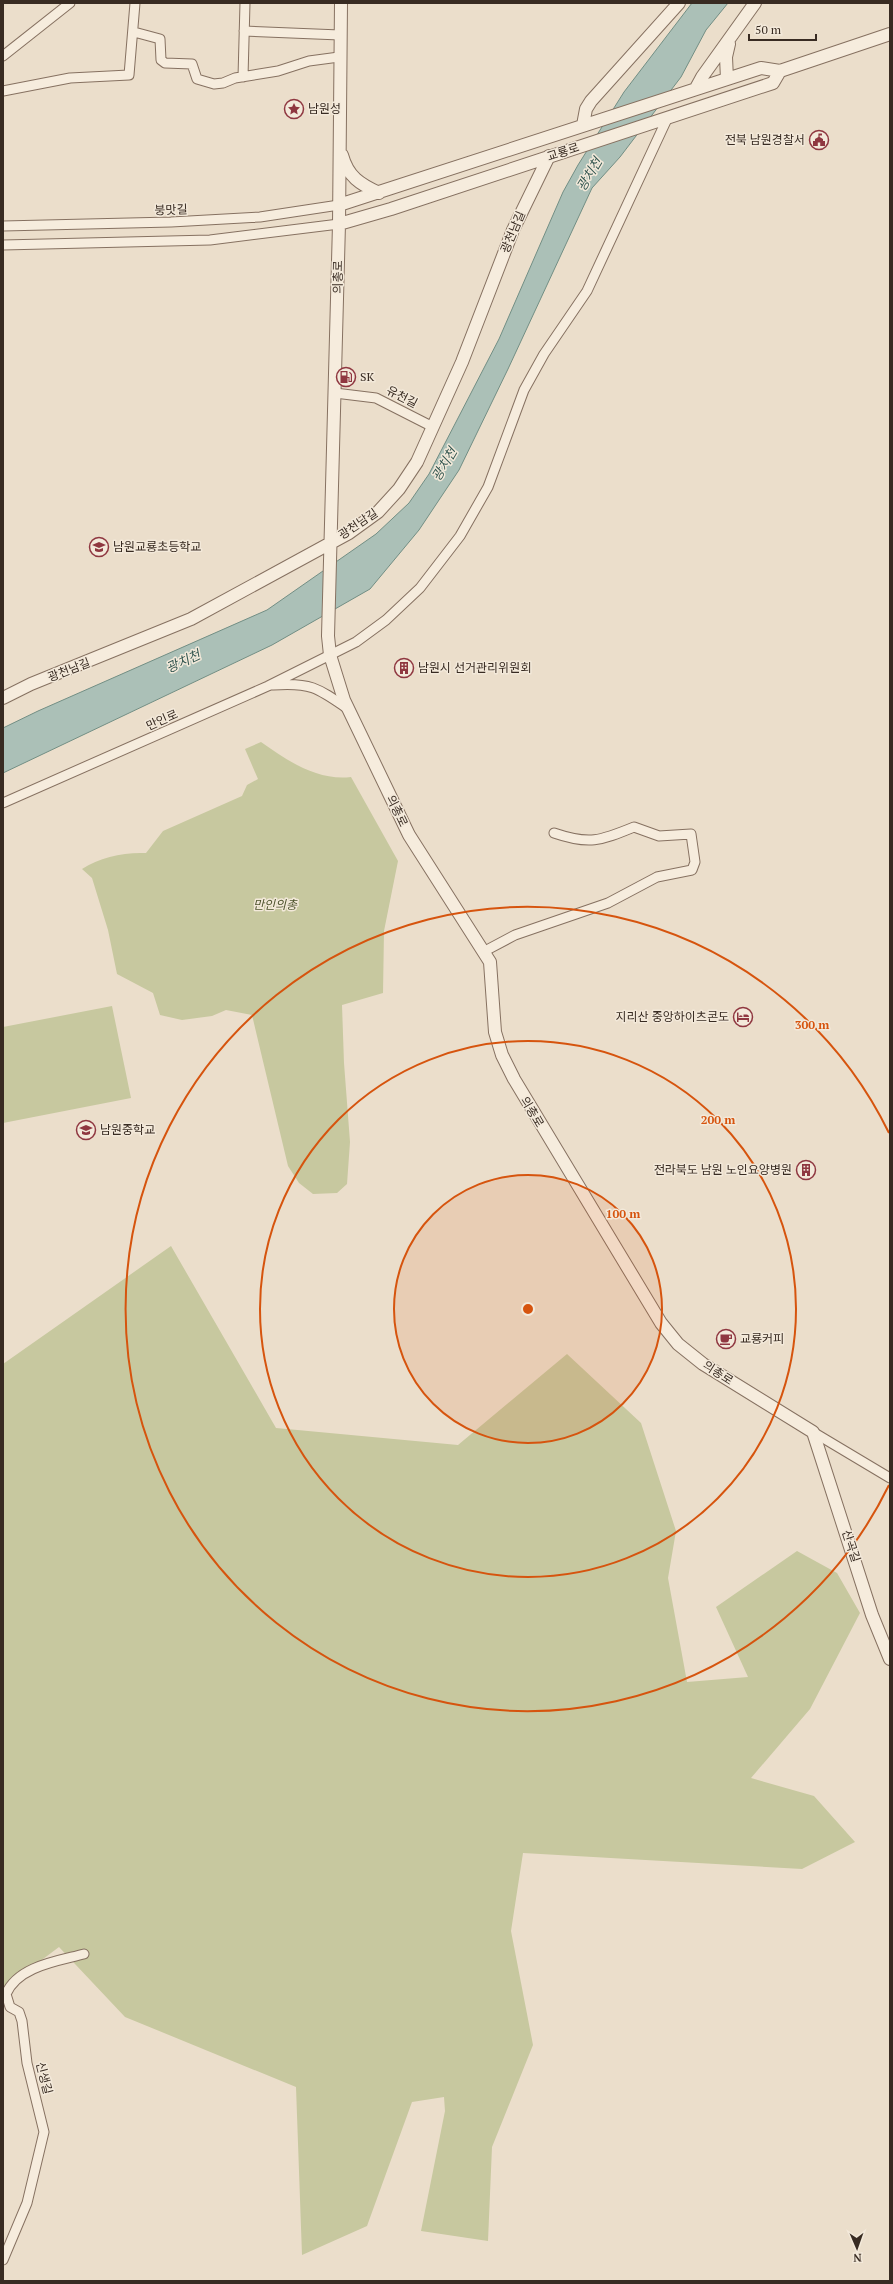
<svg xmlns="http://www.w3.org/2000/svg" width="893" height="2284" font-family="'PT Serif','Noto Sans KR',serif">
	<rect width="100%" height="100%" fill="#ebdecb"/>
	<!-- green -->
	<path fill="#c7c89f" d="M 261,742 C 288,761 317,781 351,777 L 398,861 L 384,931 L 383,993 L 342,1005 L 344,1063 L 350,1142 L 347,1184 L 337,1193 L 313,1194 L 299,1183 L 288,1166 L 252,1015 L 226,1010 L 212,1016 L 182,1020 L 160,1015 L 153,993 L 117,974 L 108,930 L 92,878 L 82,869 C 100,857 124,852 146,853 L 163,831 L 242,796 L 247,785 L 258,779 L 245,749 Z
		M 112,1006 L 131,1098 L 3,1123 L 3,1027 Z
		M 171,1246 L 276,1428 L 458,1445 L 567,1354 L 641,1423 L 676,1531 L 668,1578 L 687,1682 L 748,1677 L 716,1607 L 797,1551 L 837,1573 L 860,1613 L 810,1709 L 751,1778 L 814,1796 L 855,1842 L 802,1869 L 523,1853 L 511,1931 L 533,2045 L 492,2147 L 488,2241 L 421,2231 L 445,2111 L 444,2097 L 412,2102 L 367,2226 L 302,2255 L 296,2087 L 125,2017 L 59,1947 L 3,1989 L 3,1364 Z"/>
	<!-- water -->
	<path fill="#abc0b7" stroke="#728e84" d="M 692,3 L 728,3 L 706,30 L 681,77 L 620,157 L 592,188 L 508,369 L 459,470 L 419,530 L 370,589 L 272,645 L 3,773 L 3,728 L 38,711 L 267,610 L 376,534 L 409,503 L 429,474 L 499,339 L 563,192 L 578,165 L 624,92 Z"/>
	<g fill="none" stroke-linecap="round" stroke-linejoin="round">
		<defs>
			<path id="minor" d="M 244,31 L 340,35
				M 134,32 L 160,39 L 161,60 L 165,63 L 192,64 L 197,79 L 214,84 L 223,83 L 235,78 L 278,71 L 309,61 L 339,57
				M 3,56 L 70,3
				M 243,77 L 245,3
				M 3,91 L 70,78 L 129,75 L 135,3
				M 3,226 L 171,222 L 260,217 L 339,205
				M 3,245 L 210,240 L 339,224
				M 335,393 L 376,398 L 433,427
				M 273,685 C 310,682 318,688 348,709
				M 3,803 L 268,686 L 356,642 L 386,620 L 420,588 L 460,536 L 488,487 L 524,390 L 544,354 L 587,291 L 667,119
				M 483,952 L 515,935 L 608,903 L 657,877 L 692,870 L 695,862 L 691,834 L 659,836 L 634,827 C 600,841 589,845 554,833
				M 813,1432 L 890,1478
				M 3,2260 L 27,2203 L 44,2132 L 27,2063 L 22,2021 L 19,2012 L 10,2007 L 6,1994 C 18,1966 58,1961 84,1954"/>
			<path id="tertiary" d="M 341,3 L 339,224 L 328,636 L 330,655 L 344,700 L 409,835 L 490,962 L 495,1032 L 502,1055 L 514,1079 L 661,1323 L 678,1344 L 703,1364 L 813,1432 L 872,1615 L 890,1659
				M 727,79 L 726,57 L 729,44
				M 696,88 L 702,77 L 755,3
				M 583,125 L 586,109 L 591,101 L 679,3
				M 342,155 C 348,177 360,184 379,193
				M 339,205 L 761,68 L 780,71 L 890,34
				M 339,224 L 391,209 L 773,83 L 780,71
				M 3,698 L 31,684 L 191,619 L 349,533 L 378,512 L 399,489 L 417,462 L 462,362 L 513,230 L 549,156"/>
		</defs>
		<!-- minor casing -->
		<use href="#minor" stroke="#867161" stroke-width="11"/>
		<!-- tertiary casing -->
		<use href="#tertiary" stroke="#867161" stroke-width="14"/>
		<!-- minor -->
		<use href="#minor" stroke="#f6ecdd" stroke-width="9"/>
		<!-- tertiary -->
		<use href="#tertiary" stroke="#f6ecdd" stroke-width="12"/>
	</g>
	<!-- distance rings -->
	<circle cx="528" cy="1309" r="134" fill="#d6540e" fill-opacity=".12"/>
	<g fill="none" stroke="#d6540e" stroke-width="2">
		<circle cx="528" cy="1309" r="134"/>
		<circle cx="528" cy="1309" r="268"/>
		<path d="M889 1485A402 402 0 1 1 889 1133"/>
	</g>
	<!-- icons -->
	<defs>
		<symbol id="sight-ring" viewBox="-11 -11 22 22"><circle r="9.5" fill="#f3e9da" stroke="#8f3740" stroke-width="1.5"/><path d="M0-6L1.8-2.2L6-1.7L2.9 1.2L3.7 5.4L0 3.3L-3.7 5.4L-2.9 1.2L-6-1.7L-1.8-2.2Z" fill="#8f3740"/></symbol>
		<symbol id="civic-ring" viewBox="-11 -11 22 22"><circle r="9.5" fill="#f3e9da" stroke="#8f3740" stroke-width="1.5"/><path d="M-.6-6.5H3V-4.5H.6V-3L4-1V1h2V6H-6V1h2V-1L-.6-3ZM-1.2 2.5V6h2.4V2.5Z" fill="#8f3740"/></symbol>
		<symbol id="fuel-ring" viewBox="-11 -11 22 22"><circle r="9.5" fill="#f3e9da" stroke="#8f3740" stroke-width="1.5"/><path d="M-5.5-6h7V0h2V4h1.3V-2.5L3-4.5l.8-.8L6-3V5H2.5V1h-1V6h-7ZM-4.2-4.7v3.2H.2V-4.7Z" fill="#8f3740"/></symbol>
		<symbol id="school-ring" viewBox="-11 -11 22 22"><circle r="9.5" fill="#f3e9da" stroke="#8f3740" stroke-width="1.5"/><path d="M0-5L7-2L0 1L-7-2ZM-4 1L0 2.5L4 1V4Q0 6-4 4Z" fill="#8f3740"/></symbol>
		<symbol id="building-ring" viewBox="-11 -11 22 22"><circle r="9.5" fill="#f3e9da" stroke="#8f3740" stroke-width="1.5"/><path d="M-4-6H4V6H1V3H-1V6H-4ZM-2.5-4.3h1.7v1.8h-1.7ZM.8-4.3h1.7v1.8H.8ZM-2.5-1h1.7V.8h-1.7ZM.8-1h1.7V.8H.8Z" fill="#8f3740"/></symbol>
		<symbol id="hotel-ring" viewBox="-11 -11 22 22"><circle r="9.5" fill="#f3e9da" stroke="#8f3740" stroke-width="1.5"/><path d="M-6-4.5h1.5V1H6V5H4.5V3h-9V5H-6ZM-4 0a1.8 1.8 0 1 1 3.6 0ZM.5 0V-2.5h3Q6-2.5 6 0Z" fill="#8f3740"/></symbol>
		<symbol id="cafe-ring" viewBox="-11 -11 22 22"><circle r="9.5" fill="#f3e9da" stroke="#8f3740" stroke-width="1.5"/><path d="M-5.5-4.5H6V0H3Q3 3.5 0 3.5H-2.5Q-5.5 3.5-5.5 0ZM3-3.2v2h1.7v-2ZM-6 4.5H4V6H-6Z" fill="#8f3740"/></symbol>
	</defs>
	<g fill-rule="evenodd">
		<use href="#sight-ring" x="283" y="98" width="22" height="22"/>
		<use href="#civic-ring" x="808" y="129" width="22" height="22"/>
		<use href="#fuel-ring" x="335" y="366" width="22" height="22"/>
		<use href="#school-ring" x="88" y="536" width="22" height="22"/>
		<use href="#building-ring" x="393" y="657" width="22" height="22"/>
		<use href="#hotel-ring" x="732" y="1006" width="22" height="22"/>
		<use href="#school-ring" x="75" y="1119" width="22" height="22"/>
		<use href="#building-ring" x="795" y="1159" width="22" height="22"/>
		<use href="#cafe-ring" x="715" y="1328" width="22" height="22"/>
	</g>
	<g text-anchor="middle" stroke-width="3" stroke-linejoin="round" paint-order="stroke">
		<!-- poi labels -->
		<g font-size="12" fill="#382b22" stroke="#f3e9da" text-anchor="start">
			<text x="308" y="113">남원성</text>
			<text x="805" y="144" text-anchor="end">전북 남원경찰서</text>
			<text x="360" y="381">SK</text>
			<text x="113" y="551">남원교룡초등학교</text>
			<text x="418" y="672">남원시 선거관리위원회</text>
			<text x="729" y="1021" text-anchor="end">지리산 중앙하이츠콘도</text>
			<text x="100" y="1134">남원중학교</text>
			<text x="792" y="1174" text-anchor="end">전라북도 남원 노인요양병원</text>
			<text x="740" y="1343">교룡커피</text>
		</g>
		<!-- street labels -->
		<g font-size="12" fill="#382b22" stroke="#f3e9da">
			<text transform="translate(563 152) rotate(-18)" y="4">교룡로</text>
			<text transform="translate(171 210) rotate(-2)" y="4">붕맛길</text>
			<text transform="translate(513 232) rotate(-67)" y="4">광천남길</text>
			<text transform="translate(338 277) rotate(-89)" y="4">의총로</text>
			<text transform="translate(402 397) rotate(27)" y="4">유천길</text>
			<text transform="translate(358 524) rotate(-34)" y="4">광천남길</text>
			<text transform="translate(69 670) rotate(-21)" y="4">광천남길</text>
			<text transform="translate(162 720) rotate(-24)" y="4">만인로</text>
			<text transform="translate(397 811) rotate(64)" y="4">의총로</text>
			<text transform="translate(532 1112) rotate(59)" y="4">의총로</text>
			<text transform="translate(718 1373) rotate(33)" y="4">의총로</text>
			<text transform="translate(851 1546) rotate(72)" y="4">산곡길</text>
			<text transform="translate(44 2078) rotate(76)" y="4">신생길</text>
		</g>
		<!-- park labels -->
		<g font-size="12" font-style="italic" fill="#4c522b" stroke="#f3e9da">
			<text x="275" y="909">만인의총</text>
		</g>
		<!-- water labels -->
		<g font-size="13" font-style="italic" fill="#335650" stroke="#f3e9da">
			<text transform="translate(589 174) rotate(-59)" y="5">광치천</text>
			<text transform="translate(444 464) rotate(-59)" y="5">광치천</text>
			<text transform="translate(183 661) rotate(-25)" y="5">광치천</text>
		</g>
	</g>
	<circle cx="528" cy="1309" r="6" fill="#d6540e" stroke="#f3e9da" stroke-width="2"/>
	<g font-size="12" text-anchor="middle" font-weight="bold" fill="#d6540e" stroke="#f3e9da" stroke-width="3" stroke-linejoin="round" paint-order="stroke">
		<text x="812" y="1029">300 m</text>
		<text x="718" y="1124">200 m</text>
		<text x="623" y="1218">100 m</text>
	</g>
	<!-- border -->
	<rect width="893" height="2284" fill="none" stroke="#382b22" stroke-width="8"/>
	<!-- north arrow -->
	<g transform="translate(857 2248) rotate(178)" stroke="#f3e9da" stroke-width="3" paint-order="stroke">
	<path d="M0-3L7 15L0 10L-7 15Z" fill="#382b22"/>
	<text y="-6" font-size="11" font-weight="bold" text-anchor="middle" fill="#382b22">N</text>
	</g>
	<!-- scale -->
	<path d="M749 34v6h67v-6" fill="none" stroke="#382b22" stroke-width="2"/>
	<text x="755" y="34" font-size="12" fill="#382b22" stroke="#f3e9da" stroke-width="3" paint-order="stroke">50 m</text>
</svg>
